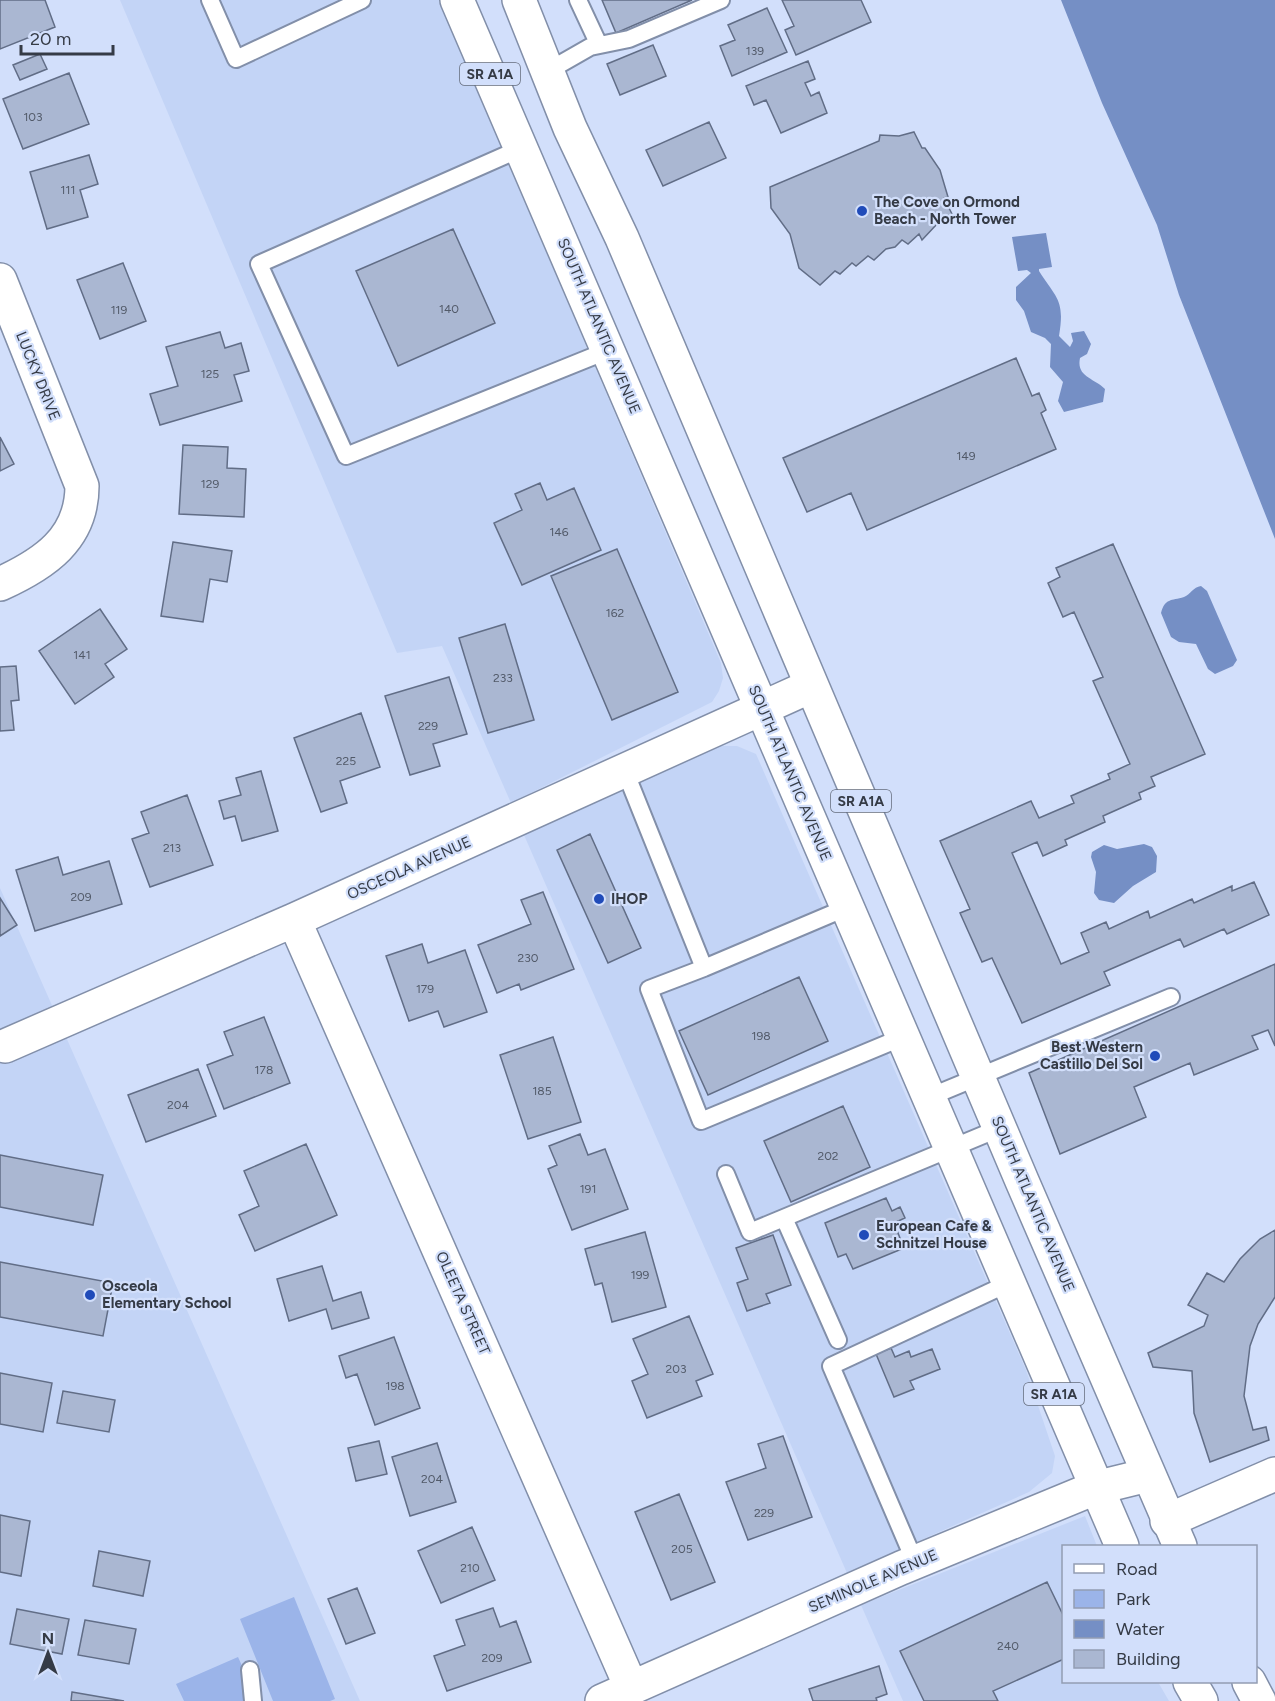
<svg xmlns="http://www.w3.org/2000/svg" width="1275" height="1701" font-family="Figtree,sans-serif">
	<rect width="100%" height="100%" fill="#d2dffb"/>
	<!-- built -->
	<path fill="#c3d4f6" d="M 120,0 L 439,0 L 721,663 L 723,678 L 719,691 L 712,702 L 511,803 L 442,646 L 397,653 Z
		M 716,746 L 737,746 L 756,754 L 1026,1370 L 1055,1456 L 1052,1473 L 1029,1492 L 847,1573 L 524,835 Z
		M 0,888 L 360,1701 L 0,1701 Z
		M 1085,1516 L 1097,1546 L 1064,1546 L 1064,1682 L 1158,1682 L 1169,1701 L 903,1701 L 861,1605 Z"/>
	<!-- green -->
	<path fill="#9bb4e9" d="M 294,1597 L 335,1699 L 330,1701 L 273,1701 L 240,1619 Z
		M 238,1657 L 258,1701 L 184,1701 L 176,1684 Z"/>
	<!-- water -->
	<path fill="#758fc5" d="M 1061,0 L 1275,0 L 1275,539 L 1179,295 L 1157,225 L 1102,103 Z
		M 1046,233 L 1052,267 L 1039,269 L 1039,271 C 1057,299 1065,300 1059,336 L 1070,347 L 1073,341 L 1071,333 L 1084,331 L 1091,344 L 1087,354 L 1080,358 C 1076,377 1094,378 1105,389 L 1103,402 L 1064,412 L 1058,401 L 1063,382 L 1050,367 L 1051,344 L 1045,338 L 1031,332 L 1024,311 L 1016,300 L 1016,287 L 1031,273 L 1027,270 L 1018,271 L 1012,237 Z
		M 1201,586 L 1207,591 L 1237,660 L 1233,666 L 1215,674 L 1208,669 L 1196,644 L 1179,642 L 1171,637 L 1161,613 C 1165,598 1171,601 1184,597 C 1191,594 1193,587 1201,586 Z
		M 1144,844 L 1152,847 L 1157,856 L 1156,872 L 1133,886 L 1114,903 L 1099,900 L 1094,893 L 1096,872 L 1091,857 L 1092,852 L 1104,845 L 1117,849 Z"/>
	<!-- building -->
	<path fill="#aab7d2" stroke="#616d86" stroke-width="1.5" d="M 0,0 L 45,0 L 55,27 L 0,49 Z
		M 602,0 L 692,0 L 616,33 Z
		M 782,0 L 861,0 L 871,22 L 796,55 L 785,30 L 794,26 Z
		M 767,8 L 787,52 L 732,76 L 720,46 L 735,40 L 728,25 Z
		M 653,45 L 666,76 L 620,95 L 607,64 Z
		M 40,54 L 47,69 L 20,80 L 13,65 Z
		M 808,61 L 815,79 L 805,83 L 811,96 L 819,92 L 827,113 L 781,133 L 766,100 L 754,105 L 746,86 Z
		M 69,73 L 89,124 L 23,149 L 3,99 Z
		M 709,122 L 726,158 L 663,186 L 646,150 Z
		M 914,132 L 922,148 L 925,148 L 940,170 L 948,197 L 944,198 L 952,214 L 936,219 L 937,224 L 922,240 L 919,234 L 908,244 L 902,240 L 895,247 L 886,249 L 874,260 L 868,256 L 856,266 L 852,263 L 840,274 L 835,271 L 820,285 L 799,268 L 790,234 L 771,208 L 770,187 L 879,141 L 880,135 L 899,136 Z
		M 89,155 L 98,184 L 80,190 L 88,217 L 47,229 L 30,172 Z
		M 453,229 L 495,323 L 398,366 L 356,271 Z
		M 123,263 L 146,321 L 100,339 L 77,280 Z
		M 220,332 L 225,348 L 241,343 L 249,371 L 234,375 L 242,401 L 160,425 L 150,394 L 178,386 L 166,347 Z
		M 1016,358 L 1032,396 L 1039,393 L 1046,410 L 1041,413 L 1056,449 L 867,530 L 851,493 L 807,512 L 783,458 Z
		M 0,437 L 14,464 L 0,471 Z
		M 183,445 L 228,447 L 227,468 L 246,469 L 244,517 L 179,514 Z
		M 540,483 L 547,500 L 574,488 L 601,550 L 522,585 L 494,523 L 522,510 L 515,494 Z
		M 173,542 L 232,551 L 227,582 L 210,579 L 203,622 L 161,616 Z
		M 1113,544 L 1205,754 L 1151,777 L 1155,786 L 1139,793 L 1141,799 L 1103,816 L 1105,822 L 1065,840 L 1067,845 L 1043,856 L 1037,842 L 1012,853 L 1061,964 L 1089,952 L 1081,933 L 1106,922 L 1109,929 L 1148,911 L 1150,918 L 1192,899 L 1194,903 L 1232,886 L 1232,891 L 1254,882 L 1269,915 L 1227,934 L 1224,929 L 1184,947 L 1180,939 L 1104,972 L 1110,985 L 1022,1023 L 992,958 L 982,962 L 960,913 L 970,909 L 940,841 L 1031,801 L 1039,818 L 1074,803 L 1071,796 L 1110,779 L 1108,774 L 1130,764 L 1093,681 L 1103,677 L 1074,612 L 1063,617 L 1048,583 L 1060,577 L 1056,568 Z
		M 617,549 L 678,692 L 612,720 L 551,576 Z
		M 100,609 L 127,649 L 105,664 L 114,677 L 75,704 L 39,651 Z
		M 505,624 L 534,720 L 488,733 L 459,638 Z
		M 16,666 L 19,700 L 11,701 L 14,730 L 0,731 L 0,667 Z
		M 449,677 L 467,734 L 433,744 L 440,766 L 410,775 L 385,696 Z
		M 361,713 L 380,767 L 340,781 L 347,803 L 321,812 L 294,738 Z
		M 261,771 L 278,831 L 242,841 L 235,816 L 224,819 L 219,801 L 241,795 L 236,778 Z
		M 187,795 L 213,865 L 150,887 L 132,839 L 149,833 L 141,812 Z
		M 590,834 L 641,948 L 608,963 L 557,850 Z
		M 58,857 L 63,875 L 109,861 L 122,904 L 35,931 L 16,870 Z
		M 543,892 L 574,969 L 521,990 L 519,984 L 497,993 L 478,945 L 531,924 L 521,900 Z
		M 0,898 L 17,925 L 0,936 Z
		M 422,944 L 428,963 L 465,950 L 487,1012 L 444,1027 L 438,1011 L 409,1021 L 386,956 Z
		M 1275,964 L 1275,1046 L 1268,1030 L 1252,1036 L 1258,1049 L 1194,1075 L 1190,1063 L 1134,1087 L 1146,1117 L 1060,1154 L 1029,1073 Z
		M 799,977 L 828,1041 L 708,1095 L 679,1031 Z
		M 264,1017 L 290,1083 L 224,1109 L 207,1065 L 233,1055 L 224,1032 Z
		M 553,1037 L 581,1122 L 528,1139 L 500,1055 Z
		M 198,1069 L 216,1116 L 146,1142 L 128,1095 Z
		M 843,1106 L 870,1167 L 791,1202 L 764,1141 Z
		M 580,1134 L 588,1155 L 605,1149 L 628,1209 L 572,1230 L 548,1169 L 557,1165 L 549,1146 Z
		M 306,1144 L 337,1215 L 255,1251 L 239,1215 L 259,1206 L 244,1171 Z
		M 0,1155 L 103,1175 L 93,1225 L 0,1207 Z
		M 886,1198 L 892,1211 L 900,1207 L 905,1218 L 894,1223 L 904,1248 L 853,1269 L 846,1254 L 838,1257 L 825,1223 Z
		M 1275,1230 L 1275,1297 L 1258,1324 L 1250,1346 L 1244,1396 L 1253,1430 L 1266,1427 L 1269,1440 L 1210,1462 L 1194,1413 L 1192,1371 L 1153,1367 L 1148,1353 L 1204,1326 L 1208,1315 L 1188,1305 L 1207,1273 L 1224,1282 L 1240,1259 L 1260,1239 Z
		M 645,1232 L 666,1307 L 612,1322 L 602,1283 L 595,1285 L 585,1249 Z
		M 773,1235 L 791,1285 L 766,1294 L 770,1303 L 747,1311 L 737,1283 L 748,1279 L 736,1248 Z
		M 0,1262 L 113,1283 L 103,1336 L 0,1317 Z
		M 322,1266 L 333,1301 L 361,1292 L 369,1318 L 332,1329 L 326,1309 L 289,1321 L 277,1279 Z
		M 689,1316 L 713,1374 L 696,1381 L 702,1396 L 647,1418 L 632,1381 L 648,1374 L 633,1339 Z
		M 394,1337 L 420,1408 L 375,1425 L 357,1374 L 346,1378 L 339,1356 Z
		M 891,1348 L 895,1357 L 909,1351 L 911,1357 L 932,1349 L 940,1369 L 910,1381 L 914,1389 L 894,1397 L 876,1354 Z
		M 0,1373 L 52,1383 L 43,1432 L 0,1424 Z
		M 63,1391 L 115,1400 L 109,1432 L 57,1423 Z
		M 783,1436 L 812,1517 L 748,1540 L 726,1482 L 766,1468 L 758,1444 Z
		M 379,1441 L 387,1474 L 356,1481 L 348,1448 Z
		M 437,1443 L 456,1502 L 410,1516 L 392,1457 Z
		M 679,1494 L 715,1582 L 671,1600 L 635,1512 Z
		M 0,1515 L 30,1521 L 21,1576 L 0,1572 Z
		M 472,1527 L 495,1580 L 441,1603 L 418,1551 Z
		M 99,1551 L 150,1561 L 143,1596 L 93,1586 Z
		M 1047,1582 L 1064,1617 L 1064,1659 L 993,1691 L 998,1701 L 924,1701 L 900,1651 Z
		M 357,1588 L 375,1633 L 346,1644 L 328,1599 Z
		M 493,1608 L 500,1627 L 516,1621 L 531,1662 L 447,1691 L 434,1656 L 465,1645 L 456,1620 Z
		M 17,1609 L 69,1619 L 62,1654 L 10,1644 Z
		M 85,1620 L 136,1629 L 129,1664 L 78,1655 Z
		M 879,1666 L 887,1694 L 876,1698 L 877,1701 L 813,1701 L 809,1689 Z
		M 72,1692 L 124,1701 L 71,1701 Z"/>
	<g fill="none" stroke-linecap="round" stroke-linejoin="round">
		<defs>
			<path id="service" d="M 210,0 L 236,59 L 362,0
				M 578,0 L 599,45
				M 548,71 L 590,47 L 629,39 L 721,0
				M 522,148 L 259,264 L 346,456 L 609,350
				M 625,771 L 704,968 L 848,907
				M 704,968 L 649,989 L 701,1121 L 903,1037
				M 927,1098 L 1171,997
				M 726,1174 L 750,1232 L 1000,1128
				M 784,1218 L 838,1340
				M 915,1562 L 831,1366 L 1007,1284
				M 250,1670 L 253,1701"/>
			<path id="minor" d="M 0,280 L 82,486 C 82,539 44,564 0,584
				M 294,920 L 631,1687
				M 5,1046 L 294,920 L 811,686
				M 1167,1521 L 1275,1474
				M 602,1701 L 901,1568 L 1095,1488 L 1148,1475"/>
			<path id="primary" d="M 457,0 L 1122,1546
				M 519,0 L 570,128 L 622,238 L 1022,1181 L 1180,1546
				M 1190,1682 L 1201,1701
				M 1249,1682 L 1259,1701"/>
		</defs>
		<!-- service casing -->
		<use href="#service" stroke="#828fa9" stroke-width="20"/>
		<!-- minor casing -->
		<use href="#minor" stroke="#828fa9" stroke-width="36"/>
		<!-- primary casing -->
		<use href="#primary" stroke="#828fa9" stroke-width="36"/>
		<!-- service -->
		<use href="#service" stroke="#fff" stroke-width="16"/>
		<!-- minor -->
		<use href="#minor" stroke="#fff" stroke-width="33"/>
		<!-- primary -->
		<use href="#primary" stroke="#fff" stroke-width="33"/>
	</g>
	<!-- markers -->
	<g fill="#204bb9" stroke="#d2dffb" stroke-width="2">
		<circle cx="862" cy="211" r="6"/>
		<circle cx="599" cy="899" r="6"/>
		<circle cx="1155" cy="1056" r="6"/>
		<circle cx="864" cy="1235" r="6"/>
		<circle cx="90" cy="1295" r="6"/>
	</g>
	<g text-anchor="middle" stroke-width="4.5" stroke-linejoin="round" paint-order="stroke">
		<!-- number labels -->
		<g font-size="12" fill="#525a69">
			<text x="755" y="55">139</text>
			<text x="33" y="121">103</text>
			<text x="68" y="194">111</text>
			<text x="449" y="313">140</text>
			<text x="119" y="314">119</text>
			<text x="210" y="378">125</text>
			<text x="966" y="460">149</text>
			<text x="210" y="488">129</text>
			<text x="559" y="536">146</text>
			<text x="615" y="617">162</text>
			<text x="82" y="659">141</text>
			<text x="503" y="682">233</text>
			<text x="428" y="730">229</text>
			<text x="346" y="765">225</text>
			<text x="172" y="852">213</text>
			<text x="81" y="901">209</text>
			<text x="528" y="962">230</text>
			<text x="425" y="993">179</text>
			<text x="761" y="1040">198</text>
			<text x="264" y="1074">178</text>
			<text x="542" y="1095">185</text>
			<text x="178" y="1109">204</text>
			<text x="828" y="1160">202</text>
			<text x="588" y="1193">191</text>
			<text x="640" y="1279">199</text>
			<text x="676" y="1373">203</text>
			<text x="395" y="1390">198</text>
			<text x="432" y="1483">204</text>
			<text x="764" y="1517">229</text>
			<text x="682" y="1553">205</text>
			<text x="470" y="1572">210</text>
			<text x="1008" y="1650">240</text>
			<text x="492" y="1662">209</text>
		</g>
		<!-- shield labels -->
		<g fill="#d2dffb" stroke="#646c7c" stroke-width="1.5">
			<rect x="460" y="63" width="60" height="22" rx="4.5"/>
			<rect x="831" y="790" width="60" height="22" rx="4.5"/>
			<rect x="1024" y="1383" width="60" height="22" rx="4.5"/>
		</g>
		<g font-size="14" font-weight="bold" fill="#353b46">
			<text x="490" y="79">SR A1A</text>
			<text x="861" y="806">SR A1A</text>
			<text x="1054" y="1399">SR A1A</text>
		</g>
		<!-- poi labels -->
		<g font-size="15" font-weight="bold" fill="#353b46" stroke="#d2dffb" text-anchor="start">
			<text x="874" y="207">The Cove on Ormond<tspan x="874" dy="17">Beach - North Tower</tspan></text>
			<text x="611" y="904">IHOP</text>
			<text x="1143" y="1052" text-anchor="end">Best Western<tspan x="1143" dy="17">Castillo Del Sol</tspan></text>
			<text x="876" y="1231">European Cafe &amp;<tspan x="876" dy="17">Schnitzel House</tspan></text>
			<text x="102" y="1291">Osceola<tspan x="102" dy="17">Elementary School</tspan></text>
		</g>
		<!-- street labels -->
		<g font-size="15" fill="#353b46" stroke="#d2dffb">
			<text transform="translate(599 326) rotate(67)" y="5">SOUTH ATLANTIC AVENUE</text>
			<text transform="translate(38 376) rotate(68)" y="5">LUCKY DRIVE</text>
			<text transform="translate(790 773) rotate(67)" y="5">SOUTH ATLANTIC AVENUE</text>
			<text transform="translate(409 868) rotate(-24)" y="5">OSCEOLA AVENUE</text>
			<text transform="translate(1033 1204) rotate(67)" y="5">SOUTH ATLANTIC AVENUE</text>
			<text transform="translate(463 1303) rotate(66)" y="5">OLEETA STREET</text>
			<text transform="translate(873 1581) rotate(-23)" y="5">SEMINOLE AVENUE</text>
		</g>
	</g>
	<!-- legend -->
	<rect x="1062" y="1545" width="195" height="138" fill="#d2dffb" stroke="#939db3" stroke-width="1.5"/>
	<rect x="1074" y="1564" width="30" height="9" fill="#ffffff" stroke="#939db3" stroke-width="1.5"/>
	<text x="1116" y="1575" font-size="18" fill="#353b46">Road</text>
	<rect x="1074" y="1590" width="30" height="18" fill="#9bb4e9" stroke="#939db3" stroke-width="1.5"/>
	<text x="1116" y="1605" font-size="18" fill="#353b46">Park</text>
	<rect x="1074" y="1620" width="30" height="18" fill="#758fc5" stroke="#939db3" stroke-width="1.5"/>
	<text x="1116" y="1635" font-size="18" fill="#353b46">Water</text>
	<rect x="1074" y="1650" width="30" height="18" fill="#aab7d2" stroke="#939db3" stroke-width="1.5"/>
	<text x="1116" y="1665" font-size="18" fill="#353b46">Building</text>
	<!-- north arrow -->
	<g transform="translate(48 1653)" stroke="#d2dffb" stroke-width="4.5" paint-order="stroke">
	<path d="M0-4.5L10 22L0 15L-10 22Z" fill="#353b46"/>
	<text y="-9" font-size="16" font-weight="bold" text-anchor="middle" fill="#353b46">N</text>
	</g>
	<!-- scale -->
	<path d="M21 45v9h92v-9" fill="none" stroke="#353b46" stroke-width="3"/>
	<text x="30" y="45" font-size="18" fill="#353b46" stroke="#d2dffb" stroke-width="4.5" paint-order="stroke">20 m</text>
</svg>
